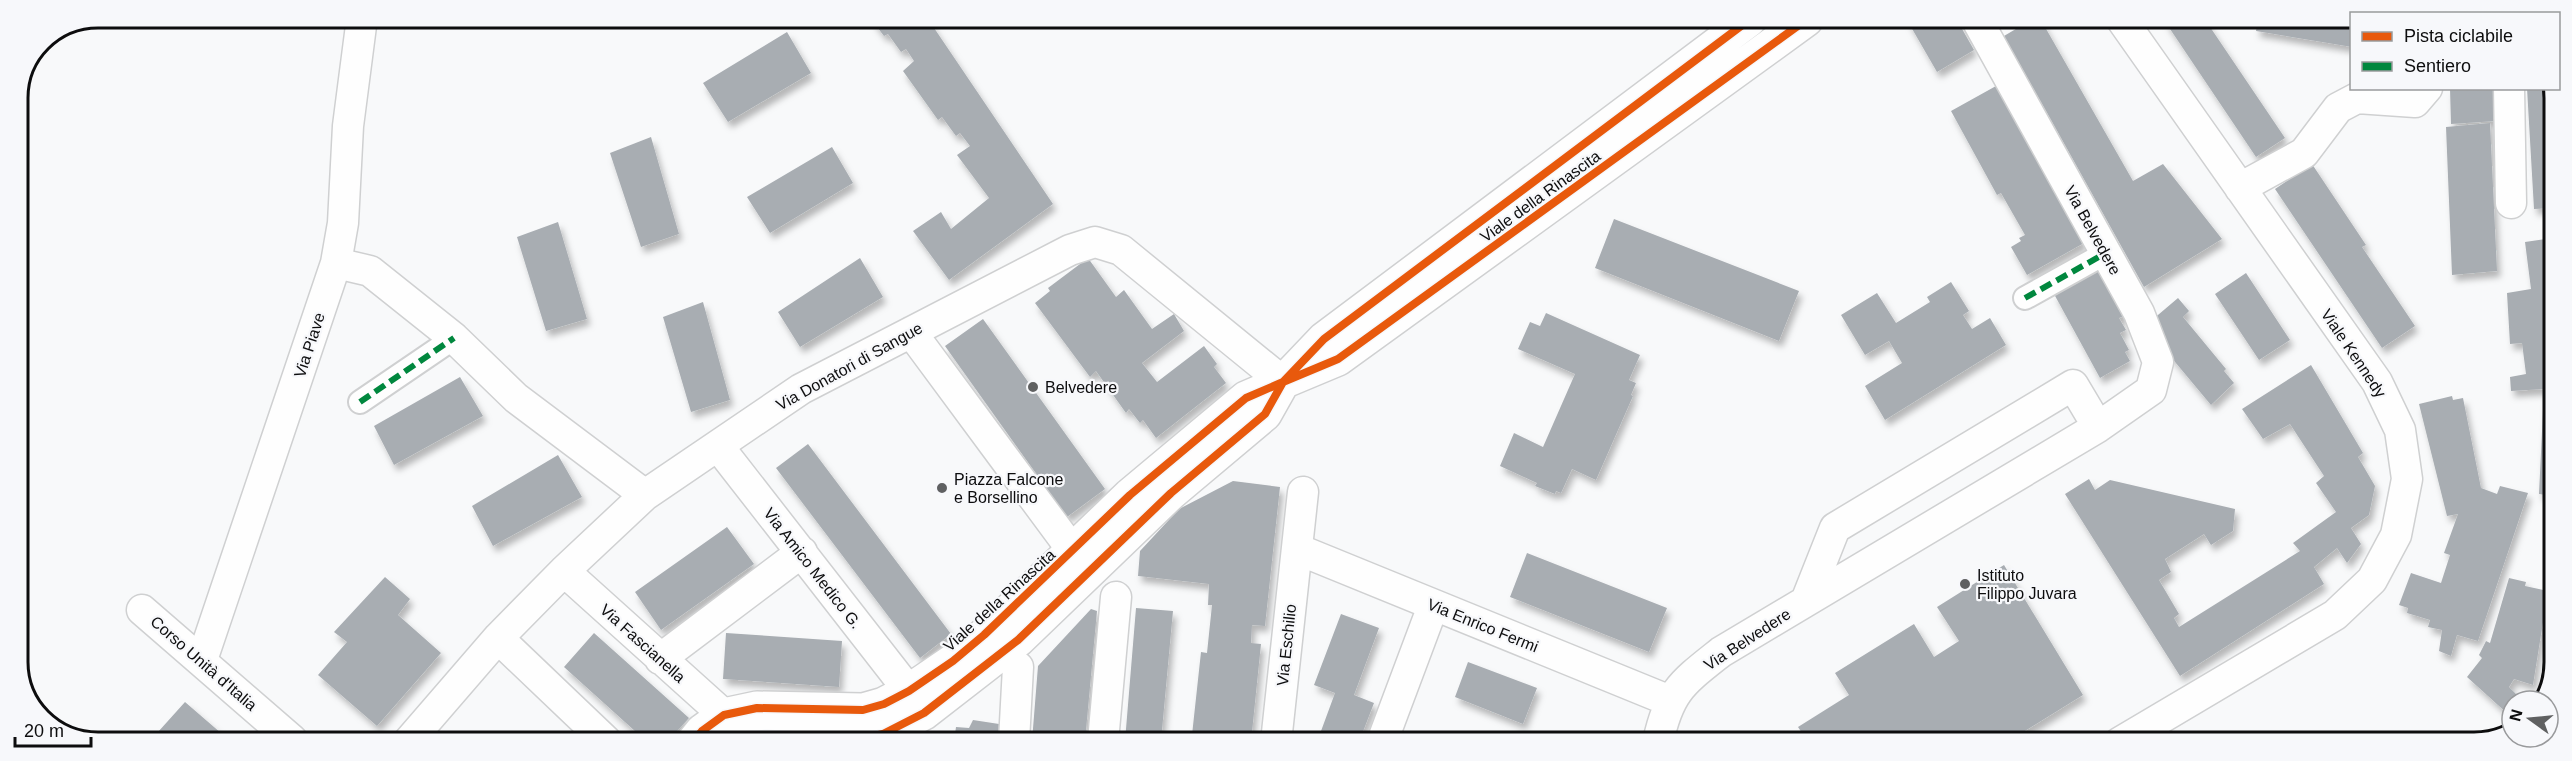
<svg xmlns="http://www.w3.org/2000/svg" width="2572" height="761" font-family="Helvetica,sans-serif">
	<defs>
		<filter id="shadow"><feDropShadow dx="3.5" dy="6" stdDeviation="3" flood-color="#0004"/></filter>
	</defs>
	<rect width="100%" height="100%" fill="#f8f9fa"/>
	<!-- building -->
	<path fill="#a8adb2" filter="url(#shadow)" d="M 871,19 L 928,19 L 1053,204 L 949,280 L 913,231 L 941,212 L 951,229 L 989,198 L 957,155 L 970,146 L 960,133 L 956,136 L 942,117 L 938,120 L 903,71 L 914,61 L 906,49 L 901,52 L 888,34 L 884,36 Z
		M 1907,20 L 1957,20 L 1974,50 L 1937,72 Z
		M 2031,20 L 2041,20 L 2133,181 L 2163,164 L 2222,239 L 2144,287 L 2004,36 Z
		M 2164,20 L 2206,21 L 2285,138 L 2256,157 Z
		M 2258,21 L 2352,21 L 2352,47 L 2256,31 Z
		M 787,32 L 811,73 L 728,122 L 703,83 Z
		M 1996,86 L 2084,243 L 2027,275 L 2011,247 L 2021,241 L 2019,238 L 2025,235 L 2001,193 L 1997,195 L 1951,111 Z
		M 2450,88 L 2494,88 L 2496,121 L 2451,124 Z
		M 2527,88 L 2552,88 L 2554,93 L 2553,208 L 2534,209 Z
		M 2490,123 L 2497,271 L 2452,275 L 2446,127 Z
		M 651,137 L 679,234 L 641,247 L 610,153 Z
		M 832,147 L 853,183 L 770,233 L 747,197 Z
		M 2312,164 L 2366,245 L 2362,247 L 2415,326 L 2382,348 L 2275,189 Z
		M 1614,219 L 1799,291 L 1779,341 L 1595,268 Z
		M 558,222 L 587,319 L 546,331 L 517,237 Z
		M 2553,238 L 2551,299 L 2552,496 L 2539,494 L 2544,389 L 2511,391 L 2510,377 L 2526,374 L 2522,343 L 2510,344 L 2507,293 L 2531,289 L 2525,242 Z
		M 860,258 L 883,297 L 800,347 L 778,312 Z
		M 1088,258 L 1116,297 L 1124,290 L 1152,329 L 1174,314 L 1184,331 L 1142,363 L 1157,382 L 1204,346 L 1217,364 L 1214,367 L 1226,383 L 1156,438 L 1143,420 L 1140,423 L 1129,409 L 1126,413 L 1096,371 L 1090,377 L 1035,303 L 1050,291 L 1048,288 Z
		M 2100,268 L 2126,315 L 2119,318 L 2126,330 L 2120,333 L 2129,350 L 2125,352 L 2130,361 L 2100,378 L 2054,294 Z
		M 2246,273 L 2290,340 L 2259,360 L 2215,294 Z
		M 1951,282 L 1969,311 L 1963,315 L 1972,329 L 1990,318 L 2006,345 L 1885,420 L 1865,386 L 1902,363 L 1889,341 L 1865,355 L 1841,315 L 1877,293 L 1896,323 L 1930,302 L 1927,297 Z
		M 2178,298 L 2189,311 L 2183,317 L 2226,369 L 2224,371 L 2234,383 L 2211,405 L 2145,326 Z
		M 703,302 L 730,400 L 691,412 L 663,317 Z
		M 1546,313 L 1640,355 L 1629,380 L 1636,383 L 1631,395 L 1633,396 L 1596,480 L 1572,469 L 1561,493 L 1556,491 L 1555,494 L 1535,486 L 1537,483 L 1500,466 L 1514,433 L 1543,447 L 1575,374 L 1518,349 L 1530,322 L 1540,326 Z
		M 983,319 L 1105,489 L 1067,517 L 945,346 Z
		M 2311,365 L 2363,453 L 2358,457 L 2375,486 L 2369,515 L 2351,528 L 2361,544 L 2347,563 L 2337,548 L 2314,567 L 2324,584 L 2180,676 L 2065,494 L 2089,479 L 2095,490 L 2110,480 L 2235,509 L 2233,531 L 2211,545 L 2204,534 L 2165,559 L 2171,572 L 2159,580 L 2179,614 L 2174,618 L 2179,627 L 2300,551 L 2293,543 L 2336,512 L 2316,483 L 2324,476 L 2290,424 L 2263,439 L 2242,409 Z
		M 460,377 L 483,416 L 394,465 L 374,426 Z
		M 2452,396 L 2453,400 L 2463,398 L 2481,488 L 2497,494 L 2500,486 L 2528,493 L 2478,641 L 2457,635 L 2451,656 L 2439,651 L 2442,630 L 2428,627 L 2430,620 L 2407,613 L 2408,608 L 2399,605 L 2411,573 L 2441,583 L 2450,555 L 2444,553 L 2458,514 L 2447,516 L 2419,404 Z
		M 808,444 L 951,634 L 920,658 L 776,468 Z
		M 558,455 L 582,497 L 493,546 L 472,506 Z
		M 1233,481 L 1280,487 L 1265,626 L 1252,625 L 1251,643 L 1261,644 L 1251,742 L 1207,741 L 1208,736 L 1192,735 L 1201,652 L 1207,653 L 1212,605 L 1208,605 L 1209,584 L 1138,576 L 1140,551 L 1179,509 Z
		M 727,527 L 754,564 L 661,630 L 635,592 Z
		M 1527,553 L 1667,608 L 1649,652 L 1510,597 Z
		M 2004,565 L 2083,695 L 2007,742 L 1808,742 L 1798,727 L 1849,695 L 1835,673 L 1914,624 L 1934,657 L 1959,641 L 1937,607 Z
		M 385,577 L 410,599 L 398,615 L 441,653 L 377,726 L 318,675 L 347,642 L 334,632 Z
		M 2509,578 L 2526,582 L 2525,586 L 2548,591 L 2533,685 L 2514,679 L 2509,687 L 2522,700 L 2512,701 L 2512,711 L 2509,715 L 2467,677 L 2482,658 L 2479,655 L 2486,641 L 2490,643 Z
		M 1136,608 L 1173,611 L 1161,741 L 1125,741 Z
		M 1091,609 L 1097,611 L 1085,741 L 1032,741 L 1038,666 Z
		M 1341,614 L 1379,628 L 1354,695 L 1374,703 L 1359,742 L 1317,742 L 1335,693 L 1314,685 Z
		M 594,633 L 689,718 L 668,741 L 646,741 L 564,667 Z
		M 726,633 L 842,641 L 839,687 L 723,679 Z
		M 1468,662 L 1537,688 L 1523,724 L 1455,697 Z
		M 185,702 L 229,740 L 167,740 L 158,732 Z
		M 973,720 L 999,724 L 998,741 L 954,741 L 956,727 L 969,728 Z
		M 1549,733 L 1572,742 L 1545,742 Z"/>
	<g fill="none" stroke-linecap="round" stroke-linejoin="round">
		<defs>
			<path id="pedestrian" d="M 2025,298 L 2106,253
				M 360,402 L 454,338"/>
			<path id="minor" d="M 2509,88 L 2511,203
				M 2240,188 L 2304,153 L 2338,108 L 2357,98 L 2415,102 L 2427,88
				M 336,263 L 370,271 L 454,338 L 516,398 L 645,495
				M 911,332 L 1073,551
				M 718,446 L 909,691
				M 1297,549 L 1670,701
				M 564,571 L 724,715
				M 1806,601 L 1835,528 L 2073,385 L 2098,427
				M 142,610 L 292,740
				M 498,638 L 606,741
				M 660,659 L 802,552
				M 202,660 L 336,263 L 343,223 L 348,126 L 362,18
				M 409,741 L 498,638 L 564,571 L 645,495 L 801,389 L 1070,250 L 1095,242 L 1121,250 L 1283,382
				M 1014,741 L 1018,667
				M 1103,741 L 1116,597
				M 1276,742 L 1303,492
				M 1382,742 L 1433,606
				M 1658,742 C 1669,691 1682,683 1721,652 L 2098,427 L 2151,390 L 2158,362 L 2139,313 L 1977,20
				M 2119,743 L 2335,615 L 2372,580 L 2396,535 L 2407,479 L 2400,430 L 2377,382 L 2122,20"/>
			<path id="tertiary" d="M 694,741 L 702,731 L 724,715 L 757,708 L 863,710 L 884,704 L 909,691 L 953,661 L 984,635 L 1130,495 L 1246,398 L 1283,382 L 1324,339 L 1749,20
				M 731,741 L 737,737 L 767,735 L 857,740 L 883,734 L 924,713 L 1018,640 L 1171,493 L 1265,414 L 1283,382 L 1338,359 L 1806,20"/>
		</defs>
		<!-- pedestrian casing -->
		<use href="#pedestrian" stroke="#cfd0d1" stroke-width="26"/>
		<!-- minor casing -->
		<use href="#minor" stroke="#cfd0d1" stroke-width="33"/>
		<!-- tertiary casing -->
		<use href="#tertiary" stroke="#cfd0d1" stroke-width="36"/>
		<!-- pedestrian -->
		<use href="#pedestrian" stroke="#fefefe" stroke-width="22"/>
		<!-- minor -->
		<use href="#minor" stroke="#fefefe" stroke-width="30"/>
		<!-- tertiary -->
		<use href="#tertiary" stroke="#fefefe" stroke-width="33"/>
		<!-- quiet -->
		<path stroke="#00873e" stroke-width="6" stroke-dasharray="12 6" stroke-linecap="butt" d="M 2025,298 L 2106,253
			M 360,402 L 454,338"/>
		<defs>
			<path id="cycleway" d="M 694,741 L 702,731 L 724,715 L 757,708 L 863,710 L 884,704 L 909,691 L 953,661 L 984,635 L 1130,495 L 1246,398 L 1283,382 L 1324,339 L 1749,20
				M 731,741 L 737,737 L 767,735 L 857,740 L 883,734 L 924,713 L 1018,640 L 1171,493 L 1265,414 L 1283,382 L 1338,359 L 1806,20"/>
		</defs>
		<!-- cycleway casing -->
		<use href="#cycleway" stroke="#f7f8fb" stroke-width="11"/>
		<!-- cycleway -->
		<use href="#cycleway" stroke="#e8590c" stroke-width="8"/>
	</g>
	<!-- markers -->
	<g fill="#5f6061" stroke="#f7f8fb" stroke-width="2">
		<circle cx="1033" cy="387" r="6"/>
		<circle cx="942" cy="488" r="6"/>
		<circle cx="1965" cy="584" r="6"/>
	</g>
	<g text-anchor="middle" stroke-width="4.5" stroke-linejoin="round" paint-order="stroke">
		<!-- street labels -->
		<g font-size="16" fill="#0d0d0e" stroke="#f7f8fb">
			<text transform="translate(1540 196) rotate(-36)" y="6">Viale della Rinascita</text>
			<text transform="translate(2093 230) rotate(61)" y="6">Via Belvedere</text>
			<text transform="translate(309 345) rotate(-72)" y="6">Via Piave</text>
			<text transform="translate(2354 353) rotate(56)" y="6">Viale Kennedy</text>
			<text transform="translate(849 366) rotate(-29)" y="6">Via Donatori di Sangue</text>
			<text transform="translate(813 568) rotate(52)" y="6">Via Amico Medico G.</text>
			<text transform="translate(999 600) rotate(-42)" y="6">Viale della Rinascita</text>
			<text transform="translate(1483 625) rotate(22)" y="6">Via Enrico Fermi</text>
			<text transform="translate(1747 639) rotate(-33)" y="6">Via Belvedere</text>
			<text transform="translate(643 643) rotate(42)" y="6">Via Fascianella</text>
			<text transform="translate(1286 645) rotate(-84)" y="6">Via Eschilio</text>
			<text transform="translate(204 663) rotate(41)" y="6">Corso Unità d'Italia</text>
		</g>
		<!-- poi labels -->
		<g font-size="16" fill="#0d0d0e" stroke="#f7f8fb" text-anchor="start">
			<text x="1045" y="393">Belvedere</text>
			<text x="954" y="485">Piazza Falcone<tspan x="954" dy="18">e Borsellino</tspan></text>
			<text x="1977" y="581">Istituto<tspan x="1977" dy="18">Filippo Juvara</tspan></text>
		</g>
	</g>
	<!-- crop -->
	<path d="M0 0H2572V761H0ZM98 28H2474A70 70 0 0 1 2544 98V662A70 70 0 0 1 2474 732H98A70 70 0 0 1 28 662V98A70 70 0 0 1 98 28Z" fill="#f7f8fb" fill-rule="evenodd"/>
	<path fill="none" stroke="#0d0d0e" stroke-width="3" d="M98 28H2474A70 70 0 0 1 2544 98V662A70 70 0 0 1 2474 732H98A70 70 0 0 1 28 662V98A70 70 0 0 1 98 28Z"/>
	<!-- legend -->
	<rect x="2350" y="12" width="210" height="78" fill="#f7f8fb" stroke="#999a9c" stroke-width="1.5"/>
	<rect x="2362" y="32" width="30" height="9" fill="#e8590c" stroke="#999a9c" stroke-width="1.5"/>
	<text x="2404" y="42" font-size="18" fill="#0d0d0e">Pista ciclabile</text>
	<rect x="2362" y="62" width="30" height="9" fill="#00873e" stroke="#999a9c" stroke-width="1.5"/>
	<text x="2404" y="72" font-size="18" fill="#0d0d0e">Sentiero</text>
	<!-- north arrow -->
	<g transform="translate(2530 719) rotate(285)"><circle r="28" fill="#f7f8fb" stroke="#999a9c" stroke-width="1.5"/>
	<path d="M0-4.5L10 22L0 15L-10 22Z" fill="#5f6061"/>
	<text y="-9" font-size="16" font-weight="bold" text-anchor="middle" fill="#0d0d0e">N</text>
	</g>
	<!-- scale -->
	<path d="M15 737v9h76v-9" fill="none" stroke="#0d0d0e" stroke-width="3"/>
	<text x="24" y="737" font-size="18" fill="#0d0d0e" stroke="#f7f8fb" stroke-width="4.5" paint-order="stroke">20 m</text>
</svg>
